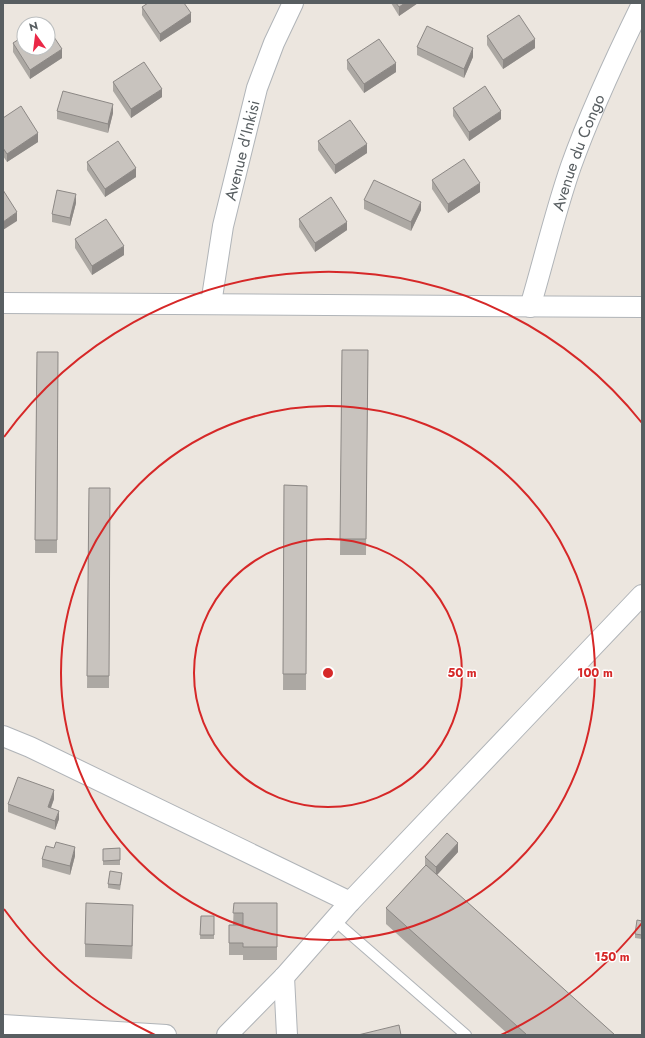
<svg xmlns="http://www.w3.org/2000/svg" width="645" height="1038" font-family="Jost,sans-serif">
	<rect width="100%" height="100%" fill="#ece6df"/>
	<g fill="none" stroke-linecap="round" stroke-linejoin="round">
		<defs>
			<path id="lane" d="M 334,920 L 466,1035"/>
			<g id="street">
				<path d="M 3,303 L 642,307"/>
				<path id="s1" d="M 211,304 L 223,226 L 257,88 L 274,43 L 293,3"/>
				<path id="s2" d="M 530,307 C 544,260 555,212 571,166 C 591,110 616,57 642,4"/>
				<path d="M 3,736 L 30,747 L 350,902"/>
				<path d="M 284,977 L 287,1035"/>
				<path d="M 3,1025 L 166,1035"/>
				<path d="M 227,1035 L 284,977 L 350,902 L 642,595"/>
			</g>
		</defs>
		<!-- lane casing -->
		<use href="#lane" stroke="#b0b4b8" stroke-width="12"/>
		<!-- street casing -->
		<use href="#street" stroke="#b0b4b8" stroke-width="22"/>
		<!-- lane -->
		<use href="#lane" stroke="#fff" stroke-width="10"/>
		<!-- street -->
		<use href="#street" stroke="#fff" stroke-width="20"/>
	</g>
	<!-- wall -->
	<path fill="#aca8a3" d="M 391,3 L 418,3 L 399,16 Z
		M 142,7 L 191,22 L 160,42 L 142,15 Z
		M 487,36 L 535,48 L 503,69 L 487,45 Z
		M 13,43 L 62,58 L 30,79 L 13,52 Z
		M 417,47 L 473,57 L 464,78 L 417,55 Z
		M 347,60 L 396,72 L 364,93 L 347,69 Z
		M 113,82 L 162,97 L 131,118 L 113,91 Z
		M 453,108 L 501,119 L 469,141 L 453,116 Z
		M 57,111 L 113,113 L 108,133 L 57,119 Z
		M 3,118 L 38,142 L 7,162 L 3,156 Z
		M 318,141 L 367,153 L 335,174 L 318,150 Z
		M 87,162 L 136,177 L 105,197 L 87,170 Z
		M 432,180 L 480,192 L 448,213 L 432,189 Z
		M 364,200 L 421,210 L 411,231 L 364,209 Z
		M 76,203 L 70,226 L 52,222 L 52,214 Z
		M 299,219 L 347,230 L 315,252 L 299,227 Z
		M 75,239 L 124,255 L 92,275 L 75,248 Z
		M 342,350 L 368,350 L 366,555 L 340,555 Z
		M 37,352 L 58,352 L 57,553 L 35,553 Z
		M 284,485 L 307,486 L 306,690 L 283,690 Z
		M 89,488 L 110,488 L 109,688 L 87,688 Z
		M 54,799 L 51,808 L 59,819 L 55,830 L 8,812 L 8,804 Z
		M 54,848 L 75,856 L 70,875 L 42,867 L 42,859 Z
		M 120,848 L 120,865 L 103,865 L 103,849 Z
		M 458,852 L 437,875 L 615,1035 L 509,1035 L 386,924 L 386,908 L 425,866 L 425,857 Z
		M 122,877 L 120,890 L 108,888 L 108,884 Z
		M 234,903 L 277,903 L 277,960 L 243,960 L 243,955 L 229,955 L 229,925 L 233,925 Z
		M 201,916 L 214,916 L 214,939 L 200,939 Z
		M 133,917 L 132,959 L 85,957 L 85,944 Z
		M 642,921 L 642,939 L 635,938 L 635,934 Z"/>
	<!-- shaded-wall -->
	<path fill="#8c8885" d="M 405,3 L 418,3 L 399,16 L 399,7 Z
		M 191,13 L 191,22 L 160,42 L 160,34 Z
		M 535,39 L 535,48 L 503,69 L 503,60 Z
		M 473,48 L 473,57 L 464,78 L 464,69 Z
		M 62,49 L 62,58 L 30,79 L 30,70 Z
		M 396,63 L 396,72 L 364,93 L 364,84 Z
		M 162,89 L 162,97 L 131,118 L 131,109 Z
		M 113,104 L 113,113 L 108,133 L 108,124 Z
		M 501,111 L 501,119 L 469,141 L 469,132 Z
		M 38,133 L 38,142 L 7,162 L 7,154 Z
		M 367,144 L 367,153 L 335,174 L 335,165 Z
		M 136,168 L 136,177 L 105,197 L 105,189 Z
		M 480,183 L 480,192 L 448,213 L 448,204 Z
		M 76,194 L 76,203 L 70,226 L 70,218 Z
		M 421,202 L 421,210 L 411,231 L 411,222 Z
		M 17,212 L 17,221 L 3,230 L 3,222 Z
		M 347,222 L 347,230 L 315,252 L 315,243 Z
		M 124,246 L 124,255 L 92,275 L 92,266 Z
		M 54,790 L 54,799 L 48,815 L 48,807 Z
		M 59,811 L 59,819 L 55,830 L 55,821 Z
		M 458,843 L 458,852 L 436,876 L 436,867 Z
		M 75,847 L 75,856 L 70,875 L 70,866 Z
		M 133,905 L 133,917 L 132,959 L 132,946 Z"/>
	<!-- building -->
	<path fill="#c8c3be" stroke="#8c8885" d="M 148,3 L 184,3 L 191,13 L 160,34 L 142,7 Z
		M 396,3 L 405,3 L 399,7 Z
		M 519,15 L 535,39 L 503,60 L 487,36 Z
		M 427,26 L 473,48 L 464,69 L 417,47 Z
		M 48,28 L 62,49 L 30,70 L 13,43 L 24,36 L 24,48 L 48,48 Z
		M 379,39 L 396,63 L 364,84 L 347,60 Z
		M 144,62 L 162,89 L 131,109 L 113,82 Z
		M 485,86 L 501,111 L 469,132 L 453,108 Z
		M 63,91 L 113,104 L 108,124 L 57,111 Z
		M 21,106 L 38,133 L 7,154 L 3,148 L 3,118 Z
		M 350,120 L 367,144 L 335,165 L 318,141 Z
		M 118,141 L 136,168 L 105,189 L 87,162 Z
		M 464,159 L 480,183 L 448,204 L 432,180 Z
		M 374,180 L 421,202 L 411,222 L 364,200 Z
		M 3,190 L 17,212 L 3,222 Z
		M 57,190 L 76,194 L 70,218 L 52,214 Z
		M 331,197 L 347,222 L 315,243 L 299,219 Z
		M 106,219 L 124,246 L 92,266 L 75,239 Z
		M 342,350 L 368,350 L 366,539 L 340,539 Z
		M 37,352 L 58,352 L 57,540 L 35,540 Z
		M 284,485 L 307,486 L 306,674 L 283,674 Z
		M 89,488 L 110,488 L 109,676 L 87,676 Z
		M 18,777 L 54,790 L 48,807 L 59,811 L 55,821 L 8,804 Z
		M 447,833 L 458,843 L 436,867 L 425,857 Z
		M 56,842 L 75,847 L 70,866 L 42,859 L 46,846 L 54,848 Z
		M 120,848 L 120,860 L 103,861 L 103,849 Z
		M 426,865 L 615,1035 L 527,1035 L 386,908 Z
		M 110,871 L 122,873 L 120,885 L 108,884 Z
		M 86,903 L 133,905 L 132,946 L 85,944 Z
		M 234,903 L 277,903 L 277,947 L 243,947 L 243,943 L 229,943 L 229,925 L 243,925 L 243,913 L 233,913 Z
		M 201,916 L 214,916 L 214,935 L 200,935 Z
		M 637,920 L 642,921 L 642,935 L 635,934 Z
		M 399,1025 L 401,1035 L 358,1035 Z"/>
	<!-- distance rings -->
	<g fill="none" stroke="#d62828" stroke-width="2">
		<circle cx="328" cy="673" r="134"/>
		<circle cx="328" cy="673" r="267"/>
		<path d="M642 923A401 401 0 0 1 501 1035M155 1035A401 401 0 0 1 4 909M4 437A401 401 0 0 1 642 423"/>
	</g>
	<g text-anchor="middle" stroke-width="3" stroke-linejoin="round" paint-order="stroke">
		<!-- street labels -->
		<g font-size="16" fill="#585e61" stroke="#fff">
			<text dy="6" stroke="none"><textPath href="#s1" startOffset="157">Avenue d'Inkisi</textPath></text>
			<text dy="6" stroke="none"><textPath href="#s2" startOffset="162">Avenue du Congo</textPath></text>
		</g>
	</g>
	<circle cx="328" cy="673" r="6" fill="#d62828" stroke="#fff" stroke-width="2"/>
	<g font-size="12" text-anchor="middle" font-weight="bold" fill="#d62828" stroke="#fff" stroke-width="3" stroke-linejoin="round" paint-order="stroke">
		<text x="462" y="677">50 m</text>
		<text x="595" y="677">100 m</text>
		<text x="612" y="961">150 m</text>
	</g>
	<!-- border -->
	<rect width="645" height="1038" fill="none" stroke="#585e61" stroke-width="8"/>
	<!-- north arrow -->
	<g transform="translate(36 36) rotate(346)"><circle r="19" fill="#ffffff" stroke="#bcbfc0"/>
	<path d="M0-3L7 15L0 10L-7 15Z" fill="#ea2746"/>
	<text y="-6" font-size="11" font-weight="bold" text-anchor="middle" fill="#585e61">N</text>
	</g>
</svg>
